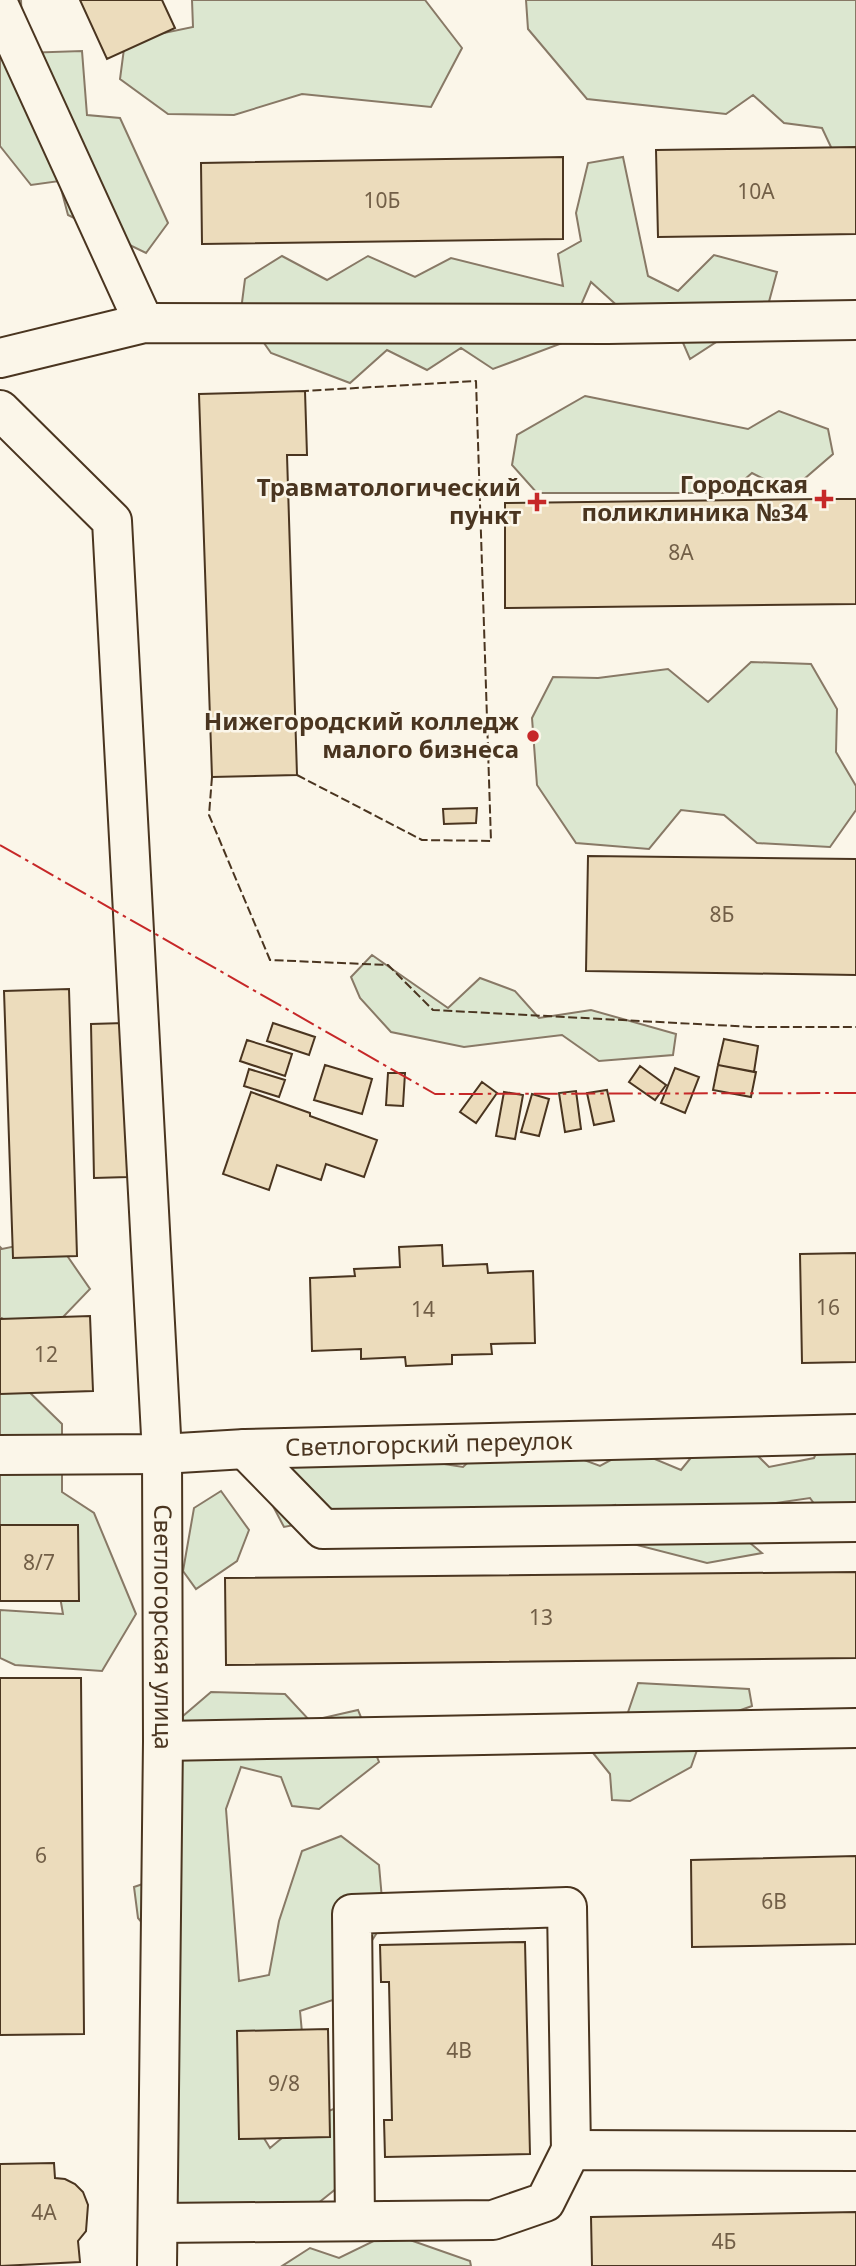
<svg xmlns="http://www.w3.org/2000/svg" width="856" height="2266" font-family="'Noto Sans',sans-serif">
	<rect width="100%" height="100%" fill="#fbf6e9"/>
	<!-- green -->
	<path fill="#dce7d0" stroke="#887966" stroke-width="2" d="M 0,0 L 21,0 L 23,53 L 82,51 L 87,115 L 120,118 L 168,223 L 146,253 L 68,215 L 59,181 L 31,185 L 0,146 Z
		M 192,0 L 425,0 L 462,48 L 431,107 L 302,94 L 234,115 L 168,114 L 120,79 L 125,41 L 193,27 Z
		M 526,0 L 856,0 L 856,161 L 838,162 L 822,128 L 784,123 L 753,95 L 726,114 L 587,99 L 528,29 Z
		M 623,157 L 648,276 L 678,291 L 714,255 L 777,272 L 767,309 L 690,359 L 668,308 L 622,310 L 591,282 L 565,342 L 493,369 L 461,348 L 427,370 L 387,350 L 350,383 L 271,353 L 241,310 L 245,279 L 282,256 L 327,280 L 368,256 L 415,277 L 451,258 L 563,286 L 558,254 L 581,241 L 576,213 L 588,163 Z
		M 585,396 L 748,429 L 779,411 L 828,429 L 833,454 L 789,492 L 752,473 L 729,493 L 537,493 L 512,465 L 517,435 Z
		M 751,662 L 811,664 L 837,709 L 836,752 L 856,786 L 856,810 L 830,847 L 757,843 L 724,815 L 681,810 L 649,849 L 576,843 L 537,785 L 532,718 L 553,677 L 598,678 L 668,669 L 708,702 Z
		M 372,955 L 448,1008 L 480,978 L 515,991 L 539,1018 L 591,1010 L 676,1034 L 673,1055 L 599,1061 L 562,1035 L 464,1047 L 391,1032 L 360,998 L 351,977 Z
		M 55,1238 L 90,1289 L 41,1340 L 0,1317 L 0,1247 L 2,1249 Z
		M 20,1383 L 62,1424 L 62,1492 L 94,1513 L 136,1614 L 102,1671 L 15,1665 L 0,1658 L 0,1610 L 63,1614 L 54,1562 L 0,1554 L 0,1389 Z
		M 856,1422 L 856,1519 L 835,1533 L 810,1498 L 755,1506 L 736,1531 L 762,1553 L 707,1563 L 629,1543 L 615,1505 L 554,1522 L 467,1508 L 407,1536 L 376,1509 L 284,1527 L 262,1485 L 284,1439 L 463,1467 L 503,1430 L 600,1466 L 631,1449 L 681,1470 L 702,1444 L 739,1437 L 769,1467 L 814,1458 L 828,1425 Z
		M 221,1491 L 249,1530 L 237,1561 L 196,1589 L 183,1571 L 194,1508 Z
		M 638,1683 L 749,1689 L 752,1706 L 707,1722 L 691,1767 L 630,1801 L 612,1800 L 610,1774 L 585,1743 L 626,1718 Z
		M 211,1692 L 285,1694 L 310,1721 L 358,1710 L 379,1762 L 319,1809 L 292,1806 L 281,1777 L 241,1767 L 226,1809 L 239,1981 L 269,1975 L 279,1921 L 302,1851 L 341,1836 L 379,1865 L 384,1922 L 333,2000 L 300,2011 L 305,2065 L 251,2117 L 270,2148 L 301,2122 L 346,2104 L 347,2180 L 282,2232 L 166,2204 L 170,1956 L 138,1918 L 134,1887 L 172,1874 L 155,1740 Z
		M 390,2233 L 470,2261 L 471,2266 L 282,2266 L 310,2248 L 339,2258 Z"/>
	<!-- building -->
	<path fill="#ecdcbc" stroke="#4a3520" stroke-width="2" d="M 80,0 L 162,0 L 175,28 L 107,59 Z
		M 856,147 L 856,234 L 658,237 L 656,150 Z
		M 563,157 L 563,239 L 202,244 L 201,163 Z
		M 305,391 L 307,455 L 287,455 L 297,775 L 212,777 L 199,394 Z
		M 824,499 L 856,499 L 856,604 L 505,608 L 505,503 Z
		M 824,499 L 856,499 L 856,604 L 505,608 L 505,503 Z
		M 477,808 L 476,823 L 444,824 L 443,809 Z
		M 588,856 L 856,859 L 856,975 L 586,971 Z
		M 69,989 L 77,1256 L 13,1258 L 4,991 Z
		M 124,1023 L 128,1177 L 94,1178 L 91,1024 Z
		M 273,1023 L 315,1037 L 309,1055 L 267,1041 Z
		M 724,1039 L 758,1046 L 754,1072 L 718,1065 Z
		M 247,1040 L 292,1054 L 285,1076 L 240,1061 Z
		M 325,1065 L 372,1079 L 362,1114 L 314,1100 Z
		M 718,1065 L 756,1072 L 751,1097 L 713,1090 Z
		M 640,1066 L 666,1085 L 655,1100 L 629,1082 Z
		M 675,1068 L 699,1077 L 685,1113 L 661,1103 Z
		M 249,1069 L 285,1080 L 279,1097 L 244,1086 Z
		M 388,1073 L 405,1073 L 403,1106 L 386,1105 Z
		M 482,1082 L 497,1093 L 476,1123 L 460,1112 Z
		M 607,1090 L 614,1121 L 594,1125 L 587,1093 Z
		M 576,1091 L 581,1129 L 565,1132 L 559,1093 Z
		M 251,1092 L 310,1113 L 310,1116 L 377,1140 L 364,1177 L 326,1164 L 321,1180 L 277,1165 L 269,1190 L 223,1174 Z
		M 504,1092 L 523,1095 L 515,1139 L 496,1136 Z
		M 532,1094 L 549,1099 L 539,1136 L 521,1132 Z
		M 442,1245 L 443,1266 L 487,1264 L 488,1273 L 533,1271 L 535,1343 L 491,1344 L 492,1354 L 452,1355 L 452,1364 L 406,1366 L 405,1357 L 361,1359 L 361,1349 L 312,1351 L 310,1278 L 355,1276 L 354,1269 L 400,1267 L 399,1247 Z
		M 856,1253 L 856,1362 L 802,1363 L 800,1254 Z
		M 90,1316 L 93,1391 L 0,1394 L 0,1319 Z
		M 0,1525 L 78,1525 L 79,1601 L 0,1601 Z
		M 856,1572 L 856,1658 L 226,1665 L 225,1578 Z
		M 0,1678 L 81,1678 L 84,2034 L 0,2035 Z
		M 856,1856 L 856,1944 L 692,1947 L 691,1860 Z
		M 525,1942 L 530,2154 L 385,2157 L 384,2120 L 392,2120 L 389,1982 L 381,1982 L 380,1945 Z
		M 328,2029 L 330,2137 L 239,2139 L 237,2031 Z
		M 54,2163 L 55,2178 L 65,2179 L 75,2184 L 83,2192 L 88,2205 L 86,2231 L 78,2241 L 80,2262 L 0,2266 L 0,2164 Z
		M 856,2212 L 856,2266 L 592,2266 L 591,2217 Z"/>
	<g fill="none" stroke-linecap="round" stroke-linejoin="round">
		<defs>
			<g id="minor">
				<path d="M 0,8 L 144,323"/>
				<path d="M 0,358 L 144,323 L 608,324 L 856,320"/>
				<path id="s1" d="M 0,410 L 112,521 L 162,1454 L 163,1741 L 157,2266"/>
				<path d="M 245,1449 L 323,1529 L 856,1522"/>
				<path id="s2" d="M 0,1455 L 162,1454 L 245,1449 L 856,1434"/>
				<path d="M 163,1741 L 856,1728"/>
				<path d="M 355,2221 L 352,1914 L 567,1907 L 571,2150"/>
				<path d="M 158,2223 L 493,2220 L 545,2202 L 571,2150 L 856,2151"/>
			</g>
		</defs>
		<!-- minor casing -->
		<use href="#minor" stroke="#4a3520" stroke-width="42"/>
		<!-- minor -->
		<use href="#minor" stroke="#fbf6e9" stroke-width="38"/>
		<!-- fence -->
		<path stroke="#4a3520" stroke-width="2" stroke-dasharray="9 3.5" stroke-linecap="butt" d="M 297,775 L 422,840 L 491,841 L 476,381 L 305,391
			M 212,777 L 209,815 L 270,960 L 388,965 L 433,1010 L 753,1027 L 856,1027"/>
		<!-- power -->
		<path stroke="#c62828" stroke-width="2" stroke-dasharray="24 5 3.5 5" stroke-linecap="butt" d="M 0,845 L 435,1094 L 856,1093"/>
	</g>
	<!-- markers -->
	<g fill="#c62828" stroke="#fbf6e9" stroke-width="2.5">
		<path d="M820.5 488.5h7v7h7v7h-7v7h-7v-7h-7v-7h7z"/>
		<path d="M533.5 491.5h7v7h7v7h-7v7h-7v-7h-7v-7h7z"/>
		<circle cx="533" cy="736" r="7"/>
	</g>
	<g text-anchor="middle" stroke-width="5" stroke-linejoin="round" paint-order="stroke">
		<!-- number labels -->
		<g font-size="21" fill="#725f47">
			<text x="756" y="199">10А</text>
			<text x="382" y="208">10Б</text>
			<text x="681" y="560">8А</text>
			<text x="722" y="922">8Б</text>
			<text x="828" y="1315">16</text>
			<text x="423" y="1317">14</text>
			<text x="46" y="1362">12</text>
			<text x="39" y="1570">8/7</text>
			<text x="541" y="1625">13</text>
			<text x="41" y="1863">6</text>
			<text x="774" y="1909">6В</text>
			<text x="459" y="2058">4В</text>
			<text x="284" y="2091">9/8</text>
			<text x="44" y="2220">4А</text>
			<text x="724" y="2249">4Б</text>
		</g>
		<!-- poi labels -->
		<g font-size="24" font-weight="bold" fill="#4a3520" stroke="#fbf6e9" text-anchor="end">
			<text x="808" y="493">Городская<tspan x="808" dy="28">поликлиника №34</tspan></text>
			<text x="521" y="496">Травматологический<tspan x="521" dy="28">пункт</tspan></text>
			<text x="519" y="730">Нижегородский колледж<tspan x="519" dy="28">малого бизнеса</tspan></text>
		</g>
		<!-- street labels -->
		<g font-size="24" fill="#4a3520" stroke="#fbf6e9">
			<text dy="8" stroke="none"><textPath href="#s2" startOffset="429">Светлогорский переулок</textPath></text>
			<text dy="8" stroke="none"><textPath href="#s1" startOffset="1265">Светлогорская улица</textPath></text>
		</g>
	</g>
</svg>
